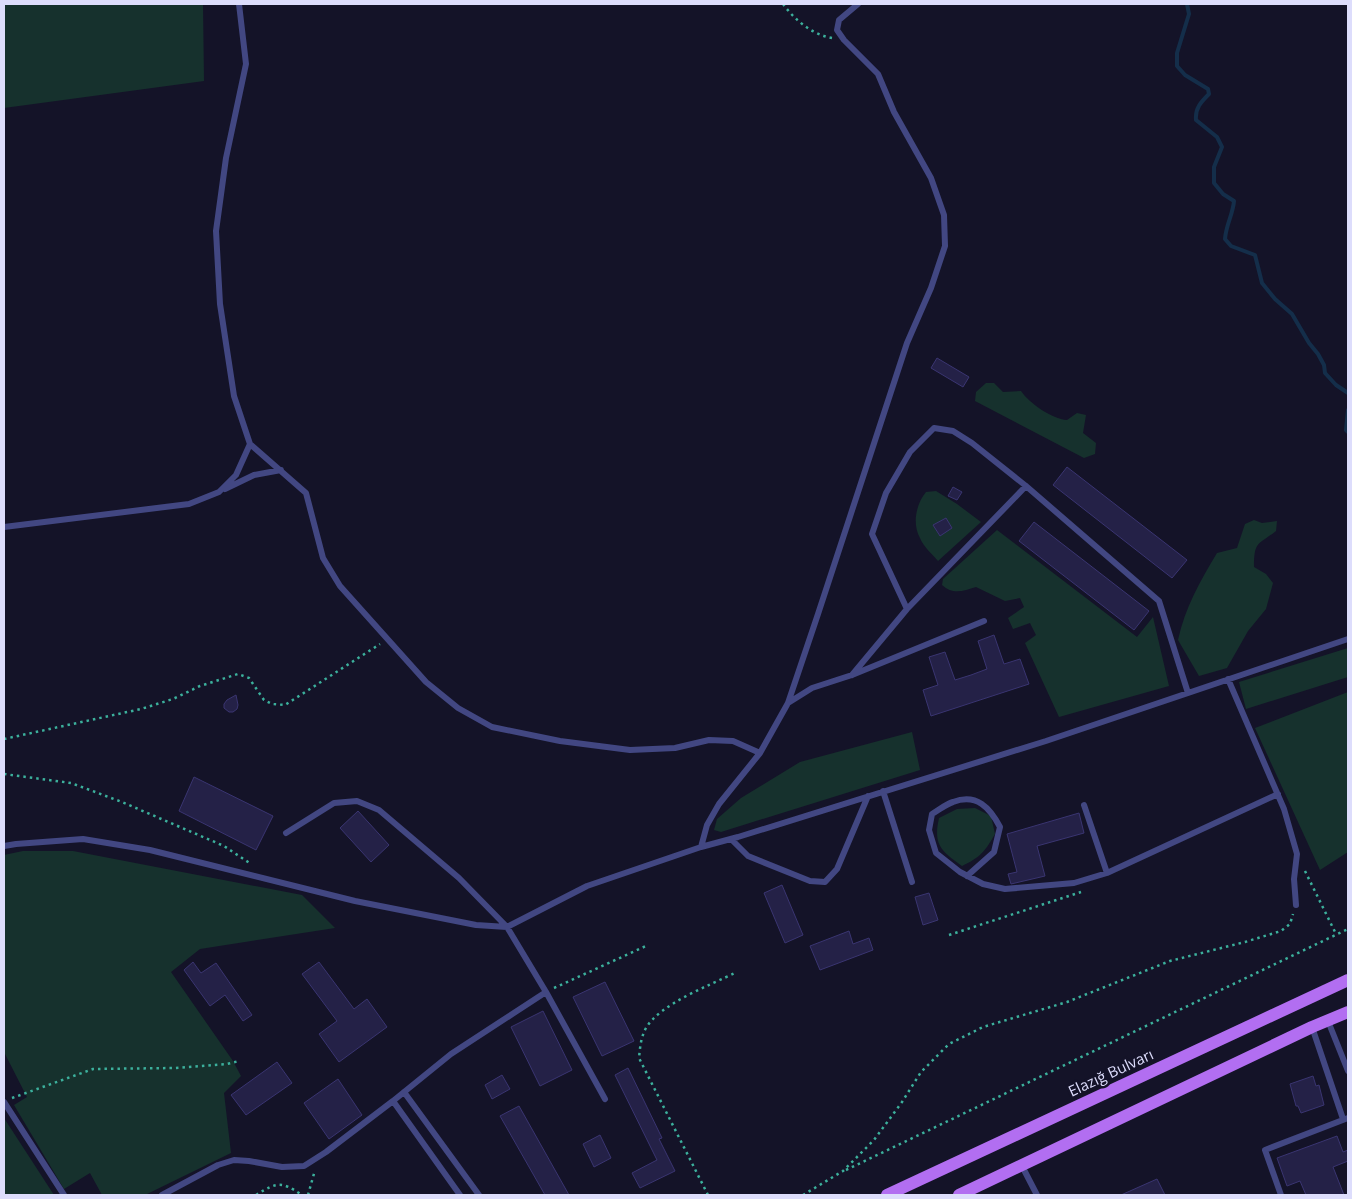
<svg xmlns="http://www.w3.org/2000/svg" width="1352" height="1199" font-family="'Open Sans',sans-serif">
	<rect width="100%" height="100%" fill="#141328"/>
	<!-- green -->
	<path fill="#16312d" d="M 4,4 L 203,4 L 204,81 L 4,108 Z
		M 986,383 L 994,383 L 1003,392 L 1021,391 C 1029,403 1052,419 1067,420 L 1077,413 L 1086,415 L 1083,433 L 1096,443 L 1095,454 L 1084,458 L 975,401 L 976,392 Z
		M 936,491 L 957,504 L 981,522 L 938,561 C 932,554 923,546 920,538 C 912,524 916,504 926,492 Z
		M 1254,520 L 1262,523 L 1277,521 L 1276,531 C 1258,545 1254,541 1254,567 L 1266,574 L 1273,583 L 1266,609 L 1248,631 L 1227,668 L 1199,676 L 1178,640 C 1185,608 1200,581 1217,553 L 1237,548 L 1245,524 Z
		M 997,530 L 1137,637 L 1153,617 L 1169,686 L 1059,717 L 1025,643 L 1036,635 L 1030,623 L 1013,629 L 1008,618 L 1024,607 L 1020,598 L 1005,601 L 976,587 C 963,591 953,595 942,585 L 943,579 Z
		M 1348,648 L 1348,677 L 1246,709 L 1239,682 Z
		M 1348,692 L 1348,852 L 1320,870 L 1255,728 Z
		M 912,732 L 920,770 L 721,832 L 714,830 L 717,819 L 741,798 L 800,762 Z
		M 975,808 L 991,816 L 995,834 C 985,851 981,857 962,866 C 941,851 933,845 939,818 L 957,809 Z
		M 23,851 L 73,851 L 302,895 L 335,928 L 200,949 L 171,972 L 233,1061 L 241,1076 L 224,1093 L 231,1153 L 145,1195 L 102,1195 L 90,1173 L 64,1189 L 14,1105 L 27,1097 L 4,1052 L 4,855 Z
		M 4,1118 L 54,1195 L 4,1195 Z"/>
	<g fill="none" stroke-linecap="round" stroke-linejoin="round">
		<!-- stream -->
		<path stroke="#142e4a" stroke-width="4" d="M 1187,4 L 1189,14 L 1177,53 L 1177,66 L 1185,75 L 1208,89 L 1209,94 C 1201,102 1195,108 1196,120 L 1217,137 L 1222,147 L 1214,167 L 1214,183 L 1223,194 L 1234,201 C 1233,214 1226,225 1225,239 L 1231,246 L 1255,255 L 1262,283 L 1275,299 L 1292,314 L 1309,343 L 1318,354 L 1324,365 L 1325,373 L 1336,385 L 1348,393
			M 1348,410 L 1346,430 L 1348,432"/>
	</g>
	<!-- building -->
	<path fill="#242147" stroke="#3a3571" d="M 937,358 L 969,377 L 963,387 L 931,368 Z
		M 1067,467 L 1187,560 L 1172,578 L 1053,485 Z
		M 953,487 L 962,492 L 957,500 L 948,496 Z
		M 946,518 L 952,528 L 940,536 L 933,525 Z
		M 1034,522 L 1149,611 L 1134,630 L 1019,541 Z
		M 994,635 L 1004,664 L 1020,659 L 1029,684 L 931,716 L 923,690 L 938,685 L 929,657 L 945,652 L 955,680 L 971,675 L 987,669 L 978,641 Z
		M 236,695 L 238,705 L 237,709 L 233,712 L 229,712 L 224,708 L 224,704 L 227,700 Z
		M 194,777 L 273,816 L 256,850 L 179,811 Z
		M 358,811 L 389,845 L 371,862 L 340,828 Z
		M 1079,813 L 1084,833 L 1037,846 L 1045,876 L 1011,884 L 1008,874 L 1017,872 L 1007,834 Z
		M 782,885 L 803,935 L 785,943 L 764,893 Z
		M 929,893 L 938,920 L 923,925 L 915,897 Z
		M 849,931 L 853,944 L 869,938 L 873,950 L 820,970 L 810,946 Z
		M 193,962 L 201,973 L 216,963 L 252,1015 L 243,1021 L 225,995 L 210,1006 L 184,970 Z
		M 319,962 L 354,1009 L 367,999 L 387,1027 L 339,1062 L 319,1034 L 337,1021 L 302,974 Z
		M 605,982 L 634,1041 L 602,1056 L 573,997 Z
		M 543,1011 L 572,1070 L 540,1086 L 511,1027 Z
		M 277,1062 L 292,1083 L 246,1115 L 231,1095 Z
		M 628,1068 L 662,1138 L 659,1139 L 675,1171 L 640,1188 L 632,1173 L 657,1160 L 615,1075 Z
		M 502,1075 L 510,1089 L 492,1099 L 485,1085 Z
		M 1313,1076 L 1316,1086 L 1319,1085 L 1324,1105 L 1301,1113 L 1298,1106 L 1296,1106 L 1290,1084 Z
		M 338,1079 L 362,1115 L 329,1139 L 304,1103 Z
		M 519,1106 L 569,1195 L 545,1195 L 500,1116 Z
		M 600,1135 L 611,1158 L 594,1167 L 583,1144 Z
		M 1337,1136 L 1343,1152 L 1348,1150 L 1348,1161 L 1333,1167 L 1344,1195 L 1306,1195 L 1300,1181 L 1287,1186 L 1277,1158 Z
		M 1157,1179 L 1165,1195 L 1121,1195 Z"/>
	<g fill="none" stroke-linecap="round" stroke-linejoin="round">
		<!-- path -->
		<path stroke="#3cb09c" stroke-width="2.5" stroke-dasharray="2.5 4" stroke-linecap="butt" d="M 783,4 C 795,20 811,34 832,38
			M 4,739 L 141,709 L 173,699 L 200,686 L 238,674 L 249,678 L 264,700 L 272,704 L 285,705 L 380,644
			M 4,774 L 71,783 L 122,802 L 224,846 L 251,864
			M 1305,871 L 1336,934
			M 949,935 L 1081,892
			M 554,988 L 646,946
			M 12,1098 L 93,1069 L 175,1068 L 227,1064 L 239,1061
			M 846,1170 L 1348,929
			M 256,1195 C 277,1182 281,1181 302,1195
			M 308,1195 L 315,1170
			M 708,1195 L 639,1058 C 640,1047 641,1037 646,1028 C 660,1004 710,985 735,973
			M 803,1195 L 843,1171 L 874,1140 L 902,1102 L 921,1072 L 949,1044 L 983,1027 L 1067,1002 L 1170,961 L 1245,942 L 1281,931 L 1290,924 L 1293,914"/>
		<!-- lane -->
		<path stroke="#424782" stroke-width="6" d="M 239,4 L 246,64 L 226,158 L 216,231 L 220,304 L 234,396 L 250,444 L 306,493 L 323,558 L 340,586 L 426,682 L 458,708 L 492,727 L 560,741 L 630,750 L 675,748 L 709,740 L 733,741 L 760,753
			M 225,489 L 254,475 L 281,470
			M 4,527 L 189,504 L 219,492 L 236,475 L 250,444
			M 907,609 L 872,534 L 886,493 L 910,452 L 934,428 L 953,431 L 972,443 L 1026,486 L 1159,601 L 1188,693
			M 852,675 L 907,609 L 1026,486
			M 1228,679 L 1284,809 L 1297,854 L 1294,879 L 1296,905
			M 788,703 L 812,688 L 852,675 L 984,621
			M 883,791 L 912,882
			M 1084,805 L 1107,873
			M 286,833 L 334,803 L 357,801 L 379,810 L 459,878 L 507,927 L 546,992 L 605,1099
			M 731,839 L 748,856 L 810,881 L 825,882 L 837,869 L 868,796
			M 4,846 L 16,844 L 83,839 L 150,850 L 355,901 L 476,925 L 507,927 L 587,886 L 701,847 L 738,837 L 1046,741 L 1348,639
			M 701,847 L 707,825 L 719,804 L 760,753 L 788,703 L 818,614 L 907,343 L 931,288 L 945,246 L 944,215 L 931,178 L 894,112 L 878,74 L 844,40 L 837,30 L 839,20 L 858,4
			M 967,876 L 994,852 L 1000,827 C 990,808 977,793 953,802 C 946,804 939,810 932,814 L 929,830 L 936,853 L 960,872 L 983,884 L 1005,889 L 1074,883 L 1107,873 L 1278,794
			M 1328,1021 L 1348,1071
			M 1312,1027 L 1343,1119
			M 404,1092 L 479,1195
			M 393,1101 L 460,1195
			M 4,1102 L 64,1195
			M 1022,1166 L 1037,1195
			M 162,1195 L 218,1165 L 234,1160 L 249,1161 L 282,1167 L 304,1166 L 326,1152 L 393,1101 L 451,1054 L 546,992
			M 1281,1195 L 1265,1150 L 1348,1118"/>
		<!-- primary -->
		<path stroke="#b26ef1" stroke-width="12" d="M 887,1195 L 1348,980
			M 959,1195 L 1312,1027 L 1348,1012"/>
	</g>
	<g text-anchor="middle" stroke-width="5" stroke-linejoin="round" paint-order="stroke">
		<!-- street labels -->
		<g font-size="15" fill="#ddddfc" stroke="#141328">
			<text transform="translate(1111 1073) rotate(-25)" y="5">Elazığ Bulvarı</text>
		</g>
	</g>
	<!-- border -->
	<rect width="1352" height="1199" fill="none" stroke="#ddddfc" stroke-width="10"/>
</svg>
